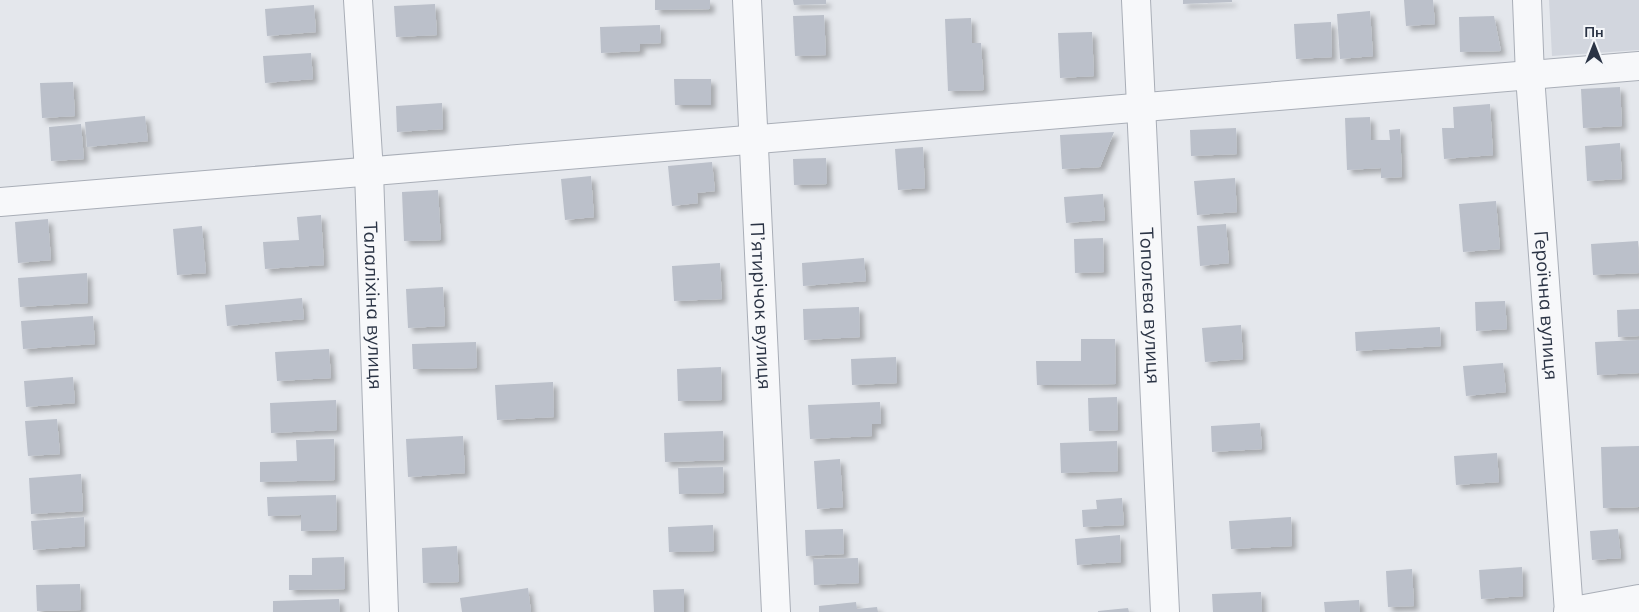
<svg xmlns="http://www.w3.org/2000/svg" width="1639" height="612" font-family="Mulish,sans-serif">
	<defs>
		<filter id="shadow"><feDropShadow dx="4.5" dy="4.5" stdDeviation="2.5" flood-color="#0004"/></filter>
	</defs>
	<rect width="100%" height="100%" fill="#e4e7ec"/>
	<!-- built -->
	<path fill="#d2d6de" d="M 1549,0 L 1639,0 L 1639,50 L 1552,56 Z"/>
	<!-- building -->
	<path fill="#bbc0ca" filter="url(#shadow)" d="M 655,0 L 710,0 L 710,9 L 655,10 Z
		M 793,0 L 826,0 L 826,4 L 794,5 Z
		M 1183,0 L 1232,0 L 1232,2 L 1183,4 Z
		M 1404,0 L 1433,0 L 1435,24 L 1406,26 Z
		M 435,4 L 437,35 L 396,37 L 394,6 Z
		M 314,5 L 316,32 L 267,36 L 265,9 Z
		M 1370,11 L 1373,56 L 1340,59 L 1337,14 Z
		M 824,15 L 826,55 L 795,56 L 793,16 Z
		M 1494,16 L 1501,51 L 1460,52 L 1459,17 Z
		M 971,18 L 972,43 L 981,43 L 984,90 L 948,91 L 945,19 Z
		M 1331,22 L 1332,57 L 1296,59 L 1294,24 Z
		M 660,25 L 661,43 L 640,44 L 640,51 L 601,53 L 600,27 Z
		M 1092,32 L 1094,76 L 1060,78 L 1058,33 Z
		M 311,53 L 313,79 L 265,83 L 263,56 Z
		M 674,79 L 711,79 L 711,105 L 675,105 Z
		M 73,82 L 75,116 L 42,118 L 40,83 Z
		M 1620,87 L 1622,126 L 1583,128 L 1581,89 Z
		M 442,103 L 443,129 L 397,132 L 396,106 Z
		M 1490,104 L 1493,155 L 1444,159 L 1442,128 L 1454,128 L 1453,107 Z
		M 145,116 L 148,141 L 87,147 L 85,122 Z
		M 1370,117 L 1371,140 L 1390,140 L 1389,130 L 1400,129 L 1402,177 L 1381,178 L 1381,168 L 1347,170 L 1345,118 Z
		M 81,124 L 84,159 L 51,161 L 49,127 Z
		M 1236,128 L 1237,154 L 1191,156 L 1190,130 Z
		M 1114,132 L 1100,167 L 1062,169 L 1060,135 Z
		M 1620,143 L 1622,179 L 1587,181 L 1585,146 Z
		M 923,147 L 925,188 L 898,190 L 895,149 Z
		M 826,158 L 827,184 L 794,185 L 793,159 Z
		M 712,162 L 715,191 L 697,193 L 698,203 L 672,206 L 668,166 Z
		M 591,176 L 594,217 L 565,220 L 561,179 Z
		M 1235,178 L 1237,212 L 1197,215 L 1194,181 Z
		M 438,190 L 441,240 L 404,241 L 402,192 Z
		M 1103,194 L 1105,220 L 1066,223 L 1064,197 Z
		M 1496,201 L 1500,249 L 1463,252 L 1459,204 Z
		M 321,215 L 324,265 L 265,269 L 263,242 L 299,240 L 297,217 Z
		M 48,219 L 51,260 L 18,263 L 15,222 Z
		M 1226,224 L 1229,263 L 1200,266 L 1197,226 Z
		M 202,226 L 206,273 L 177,275 L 173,229 Z
		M 1103,238 L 1104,272 L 1075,273 L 1074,239 Z
		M 1638,241 L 1639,273 L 1593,275 L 1591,244 Z
		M 864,258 L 866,281 L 803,286 L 802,263 Z
		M 720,263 L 722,299 L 674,301 L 672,266 Z
		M 87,273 L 88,303 L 20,307 L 18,278 Z
		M 443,287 L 445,326 L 408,328 L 406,289 Z
		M 302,298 L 304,319 L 227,326 L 225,305 Z
		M 1505,301 L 1507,329 L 1476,331 L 1475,302 Z
		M 859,307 L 860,337 L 804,340 L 803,309 Z
		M 1639,309 L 1639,336 L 1618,337 L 1617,310 Z
		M 93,316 L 95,344 L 23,349 L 21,321 Z
		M 1241,325 L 1243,359 L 1205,362 L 1202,328 Z
		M 1440,327 L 1441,346 L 1356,351 L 1355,332 Z
		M 1081,339 L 1115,339 L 1116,384 L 1037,385 L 1036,361 L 1081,361 Z
		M 1639,340 L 1639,373 L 1597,375 L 1595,342 Z
		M 476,342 L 477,368 L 413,369 L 412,344 Z
		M 329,349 L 331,378 L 277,381 L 275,352 Z
		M 896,357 L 897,383 L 852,385 L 851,359 Z
		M 1503,363 L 1506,392 L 1466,396 L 1463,366 Z
		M 721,367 L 722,400 L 678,401 L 677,369 Z
		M 73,377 L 75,403 L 26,407 L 24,381 Z
		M 553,382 L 554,417 L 497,420 L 495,385 Z
		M 1117,397 L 1118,430 L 1089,431 L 1088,398 Z
		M 336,400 L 337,430 L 271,433 L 270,403 Z
		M 880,402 L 881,424 L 872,424 L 872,436 L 810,439 L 808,405 Z
		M 57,419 L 60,454 L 28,456 L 25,421 Z
		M 1260,423 L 1262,449 L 1212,452 L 1211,426 Z
		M 723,431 L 724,460 L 665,462 L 664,433 Z
		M 463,436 L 465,473 L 408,477 L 406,439 Z
		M 334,439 L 335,480 L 260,482 L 260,462 L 297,461 L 296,440 Z
		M 1117,441 L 1118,471 L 1061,473 L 1060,443 Z
		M 1639,446 L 1639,507 L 1603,508 L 1601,447 Z
		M 1497,453 L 1499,482 L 1456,485 L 1454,456 Z
		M 840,459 L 843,507 L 817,509 L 814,461 Z
		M 723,467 L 724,493 L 679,494 L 678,468 Z
		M 81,474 L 83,511 L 31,514 L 29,478 Z
		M 336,495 L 337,530 L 301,531 L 301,515 L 268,516 L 267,497 Z
		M 1122,498 L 1124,525 L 1083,527 L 1082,510 L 1097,509 L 1096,500 Z
		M 84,517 L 85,546 L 33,550 L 31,521 Z
		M 1291,517 L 1292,546 L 1231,549 L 1229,521 Z
		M 713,525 L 714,551 L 669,552 L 668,527 Z
		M 843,529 L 844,554 L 806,556 L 805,530 Z
		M 1618,529 L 1621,558 L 1592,560 L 1590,531 Z
		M 1120,535 L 1121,562 L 1077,565 L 1075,539 Z
		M 457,546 L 459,582 L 423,583 L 422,548 Z
		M 344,557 L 345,589 L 289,590 L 289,575 L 312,575 L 312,558 Z
		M 858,558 L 859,583 L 814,585 L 813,559 Z
		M 1522,567 L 1523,596 L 1481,599 L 1479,570 Z
		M 1412,569 L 1414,606 L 1388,607 L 1386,571 Z
		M 80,584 L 81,610 L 37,611 L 36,585 Z
		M 528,588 L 531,612 L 462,612 L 460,598 Z
		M 684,589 L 684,612 L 654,612 L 653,590 Z
		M 1261,592 L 1262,612 L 1213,612 L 1212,594 Z
		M 339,599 L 340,612 L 273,612 L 273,601 Z
		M 1359,600 L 1360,612 L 1325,612 L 1324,602 Z
		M 856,602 L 857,609 L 877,607 L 878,612 L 819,612 L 819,606 Z
		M 1128,608 L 1129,612 L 1098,612 L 1098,611 Z"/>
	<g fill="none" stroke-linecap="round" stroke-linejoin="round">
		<defs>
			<g id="minor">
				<path id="s1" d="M 358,0 L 369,172 L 384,612"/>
				<path id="s2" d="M 747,0 L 776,612"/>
				<path id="s3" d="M 1136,0 L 1165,612"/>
				<path id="s4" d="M 1527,0 L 1530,76 L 1569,612"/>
				<path d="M 0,202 L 1639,66"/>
				<path d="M 1568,612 L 1639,599"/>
			</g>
		</defs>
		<!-- minor casing -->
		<use href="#minor" stroke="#a9aeb7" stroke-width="30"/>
		<!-- minor -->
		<use href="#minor" stroke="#f7f8fa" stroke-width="28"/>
	</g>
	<g text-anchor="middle" stroke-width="4" stroke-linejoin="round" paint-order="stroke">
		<!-- street labels -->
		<g font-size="19" fill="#2b3445" stroke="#f4f6f9">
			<text dy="7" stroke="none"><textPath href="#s1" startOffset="306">Талаліхіна вулиця</textPath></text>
			<text dy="7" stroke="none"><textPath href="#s2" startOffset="306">П’ятирічок вулиця</textPath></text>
			<text dy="7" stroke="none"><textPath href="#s3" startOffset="306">Тополєва вулиця</textPath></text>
			<text dy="7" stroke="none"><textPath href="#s4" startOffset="306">Героїчна вулиця</textPath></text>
		</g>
	</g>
	<!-- north arrow -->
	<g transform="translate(1594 45)" stroke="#f4f6f9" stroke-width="4" paint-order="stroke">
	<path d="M0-4L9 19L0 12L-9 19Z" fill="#2b3445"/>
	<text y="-8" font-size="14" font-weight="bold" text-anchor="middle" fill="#2b3445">Пн</text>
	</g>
</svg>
